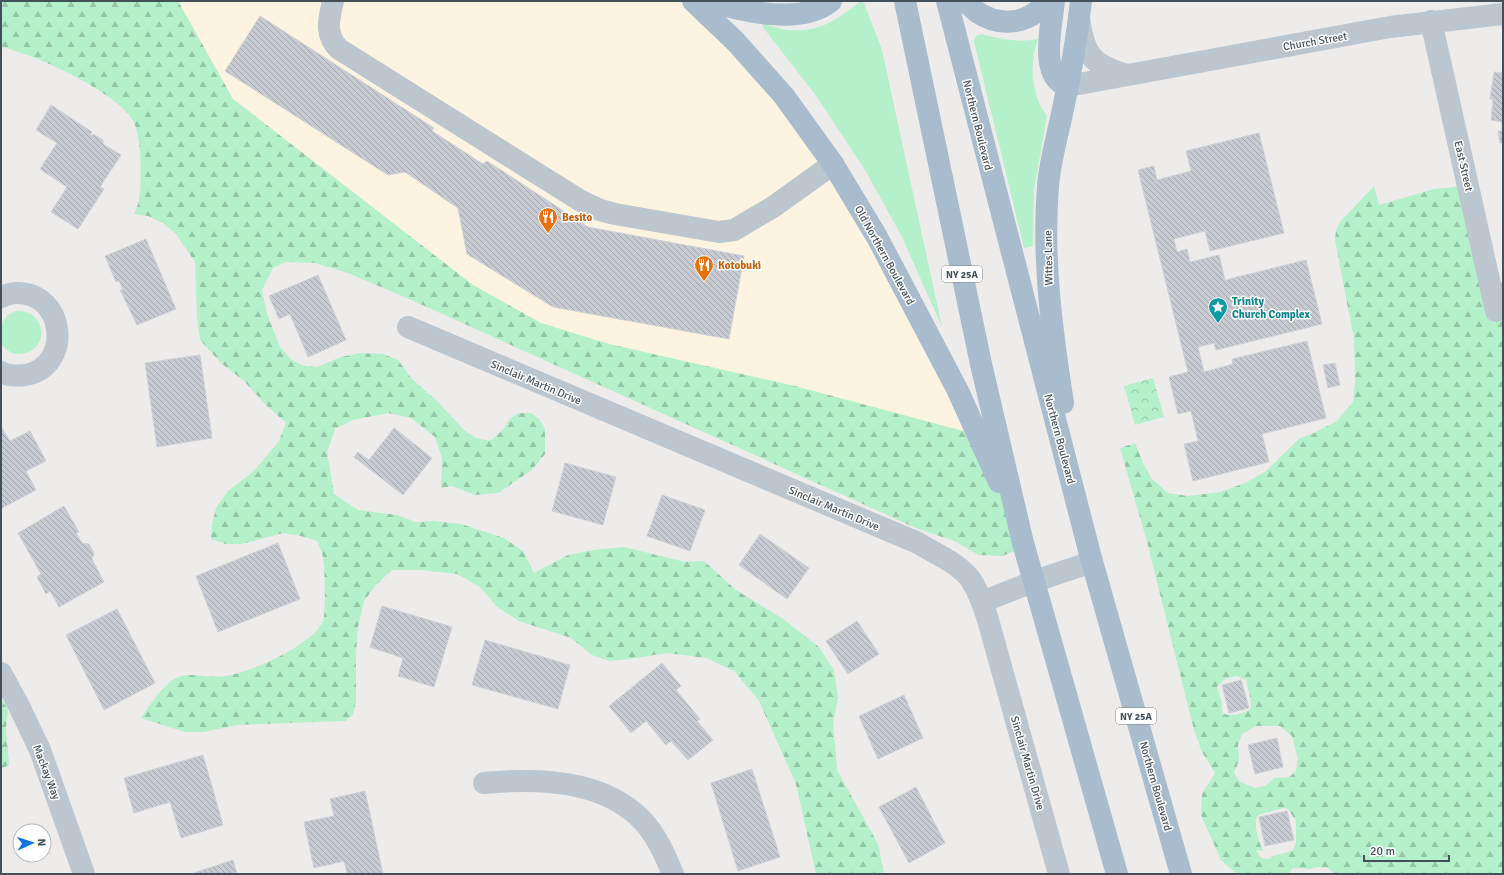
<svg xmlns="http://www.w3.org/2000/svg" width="1504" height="875" font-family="Signika,sans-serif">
	<defs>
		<pattern id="forest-firs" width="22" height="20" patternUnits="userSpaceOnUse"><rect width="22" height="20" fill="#b4f0ca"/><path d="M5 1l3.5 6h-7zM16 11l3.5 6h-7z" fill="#94c5a7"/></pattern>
		<pattern id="park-crowns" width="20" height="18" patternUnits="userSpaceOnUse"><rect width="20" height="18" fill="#b4f0ca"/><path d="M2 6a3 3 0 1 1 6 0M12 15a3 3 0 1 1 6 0" fill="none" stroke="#94c5a7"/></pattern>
		<pattern id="building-back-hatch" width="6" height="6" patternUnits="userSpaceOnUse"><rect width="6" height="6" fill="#c7cad1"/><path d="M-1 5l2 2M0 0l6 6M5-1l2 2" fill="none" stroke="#a3a6ad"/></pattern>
	</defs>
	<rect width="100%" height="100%" fill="#eeebeb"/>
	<!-- commercial -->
	<path fill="#fcf3e0" d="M 178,1 L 693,1 L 784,96 L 978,435 L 609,344 L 541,323 L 473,285 L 233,99 Z"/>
	<!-- green -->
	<path fill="#b4f0ca" d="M 860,1 L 864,3 L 882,50 L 942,327 L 901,235 L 865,170 L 817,97 L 762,26 L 764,24 C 772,26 780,29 788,30 C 817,33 839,20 860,1 Z
		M 981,34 C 1000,39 1018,43 1038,39 C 1029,63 1031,95 1047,116 L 1034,190 L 1033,246 L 1024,248 L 974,41 L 976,36 Z
		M 16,311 C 24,311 31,312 36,319 C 55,342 20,369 1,344 C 1,327 0,317 16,311 Z"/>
	<!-- forest -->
	<path fill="url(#forest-firs)" fill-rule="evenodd" d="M 1,1 L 178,1 L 233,99 L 473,285 L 541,323 L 609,344 L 795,386 L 978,435 L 1023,543 L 1017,550 L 1002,556 L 979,555 L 954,541 L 916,528 L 409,299 L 348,273 L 315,263 L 286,262 L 273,268 L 262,290 L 267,314 L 280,347 L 292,360 L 304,366 L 317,367 L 341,357 L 360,353 L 383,354 L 398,360 L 412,379 L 438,402 L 465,431 L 476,438 L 490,441 L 503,430 L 509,420 L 518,413 L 531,413 L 539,419 L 545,429 L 545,454 L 532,470 L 498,493 L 475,495 L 452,486 L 441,488 L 442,458 L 435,437 L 411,418 L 388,413 L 353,420 L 335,429 L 327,452 L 334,494 L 358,510 L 397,515 L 416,522 L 434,521 L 461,524 L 504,538 L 523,551 L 534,573 L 568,555 L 593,550 L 624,547 L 685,562 L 704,561 L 736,590 L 783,619 L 818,646 L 834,670 L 838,698 L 833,723 L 837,770 L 878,844 L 884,874 L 816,874 L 796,784 L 759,701 L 734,671 L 706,658 L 667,653 L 629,659 L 610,661 L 592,655 L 571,638 L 519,621 L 497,607 L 480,587 L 457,574 L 421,570 L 392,570 L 376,585 L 364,601 L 358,627 L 356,653 L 356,701 L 353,715 L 345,721 L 237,725 L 204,732 L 185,732 L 141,718 C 150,705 160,689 174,679 C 187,670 210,679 225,676 C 251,672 312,646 323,621 C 326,615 325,566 323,558 C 322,552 319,546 317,541 L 301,536 L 283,533 L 242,544 L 226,544 L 211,539 L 212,524 L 216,508 L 228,491 L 254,471 L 279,441 L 286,423 L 266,405 L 244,381 L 221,363 L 200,340 L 197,316 L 195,262 L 176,234 L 163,223 L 148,216 L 134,214 C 136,209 138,204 139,200 C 142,182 142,133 132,119 C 122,105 109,97 95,88 C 66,70 36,57 3,47 L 1,45 Z
		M 1374,186 L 1379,205 L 1434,189 L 1464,186 L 1497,278 L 1503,285 L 1503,874 L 1335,874 L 1328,868 L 1318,867 L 1310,869 L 1293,868 L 1289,874 L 1237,874 L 1221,860 L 1201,815 L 1202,794 L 1215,773 L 1202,752 L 1194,730 L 1146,538 L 1120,448 L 1135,443 L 1143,463 L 1152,479 L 1168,493 L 1188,496 L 1220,492 L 1245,483 L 1266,471 L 1300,438 L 1314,433 L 1337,421 L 1353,402 L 1355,383 L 1354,339 L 1335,240 L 1336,231 L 1339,223 ZM 1237,676 L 1246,680 L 1250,696 L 1251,708 C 1244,715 1232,716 1224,714 C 1221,710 1222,709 1222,704 C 1222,701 1218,691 1217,687 L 1225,679 ZM 1256,726 L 1280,726 L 1292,736 L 1298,759 L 1296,771 L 1289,777 L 1274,778 L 1265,786 L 1255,788 L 1240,782 L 1234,773 L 1239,760 L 1238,745 L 1242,734 ZM 1283,808 L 1288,809 L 1296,821 L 1296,843 L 1293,850 C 1284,854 1277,853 1269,859 L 1261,858 L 1256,850 L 1264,851 C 1258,843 1254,825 1257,816 L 1261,814 Z
		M 1,699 L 8,709 L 6,728 L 9,765 L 1,769 Z"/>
	<!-- park -->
	<path fill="url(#park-crowns)" d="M 1153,378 L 1164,417 L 1135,425 L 1124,386 Z"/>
	<!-- building -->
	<path fill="url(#building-back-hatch)" stroke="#ced1d7" d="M 260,16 L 434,128 L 432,131 L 483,164 L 487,161 L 588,227 L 744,256 L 729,339 L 553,307 L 467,254 L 458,208 L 405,172 L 388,175 L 225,71 Z
		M 1494,72 L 1503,73 L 1503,143 L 1500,143 L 1498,131 L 1502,131 L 1502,122 L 1491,120 L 1493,100 L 1490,99 Z
		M 51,105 L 92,132 L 90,135 L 95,135 L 103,140 L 103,144 L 121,155 L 100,187 L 104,189 L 78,229 L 51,212 L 67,187 L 40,169 L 57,143 L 36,130 Z
		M 1259,133 L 1284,233 L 1210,251 L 1205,231 L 1174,239 L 1177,252 L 1187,249 L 1190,262 L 1219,255 L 1225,280 L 1306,260 L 1322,324 L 1216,350 L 1214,343 L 1198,347 L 1204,372 L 1233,364 L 1232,359 L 1307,341 L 1326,418 L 1262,434 L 1269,462 L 1193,481 L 1184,444 L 1198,441 L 1191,411 L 1178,414 L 1169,377 L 1188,372 L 1138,170 L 1154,166 L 1157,180 L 1191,171 L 1186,151 Z
		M 146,239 L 176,309 L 137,325 L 120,290 L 123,290 L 119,281 L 116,282 L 105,256 Z
		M 318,275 L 346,340 L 308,357 L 290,314 L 279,319 L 269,296 Z
		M 200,355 L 212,438 L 157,447 L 145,363 Z
		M 1335,363 L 1340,385 L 1328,388 L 1323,365 Z
		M 1,426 L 10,441 L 30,431 L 46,461 L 26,471 L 36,490 L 2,508 L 1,505 Z
		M 394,428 L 432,458 L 403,495 L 354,457 L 358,452 L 369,460 Z
		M 565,463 L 616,477 L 603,525 L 552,511 Z
		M 662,495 L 705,510 L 690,551 L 647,536 Z
		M 64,506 L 79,532 L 76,533 L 82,543 L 89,544 L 94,553 L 92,559 L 104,582 L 59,607 L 50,591 L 46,594 L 37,577 L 41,574 L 18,533 Z
		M 760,534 L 809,568 L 787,599 L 739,565 Z
		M 278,543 L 300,599 L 218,632 L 196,576 Z
		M 382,606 L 452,627 L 434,687 L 398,676 L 403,658 L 370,647 Z
		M 117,609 L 155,683 L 104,710 L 66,635 Z
		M 857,621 L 879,654 L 848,674 L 826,641 Z
		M 485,640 L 570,665 L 558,709 L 472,685 Z
		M 662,663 L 681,686 L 676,690 L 700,719 L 697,721 L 713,740 L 688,760 L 671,741 L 666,745 L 646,721 L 631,733 L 609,706 Z
		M 1241,680 L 1249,708 L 1229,713 L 1222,685 Z
		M 904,695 L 923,738 L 878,759 L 859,716 Z
		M 1277,738 L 1283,767 L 1255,774 L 1248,745 Z
		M 203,755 L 223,825 L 181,838 L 170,802 L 134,813 L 124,778 Z
		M 752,769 L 780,857 L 738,871 L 711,783 Z
		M 916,787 L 945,843 L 909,863 L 879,807 Z
		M 365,791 L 383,874 L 347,874 L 344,861 L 314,868 L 304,822 L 334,816 L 330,799 Z
		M 1287,811 L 1294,840 L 1265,846 L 1259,817 Z
		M 233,860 L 237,874 L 191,874 Z"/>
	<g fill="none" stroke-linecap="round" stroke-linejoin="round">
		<!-- minor -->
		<path stroke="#bbc6cf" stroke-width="22" d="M 333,1 C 329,19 324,34 339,49 L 581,201 L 600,210 L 615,214 L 719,232 L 734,230 L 773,207 L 833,164
			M 1079,18 C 1084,55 1092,65 1127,75
			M 1431,21 L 1496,311
			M 1068,86 L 1390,27 L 1503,14
			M 1,297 C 6,295 11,293 16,293 C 66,292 73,367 25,375 C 17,376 8,376 1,372
			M 408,327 L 918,543 C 934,553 960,564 971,580 C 979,592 984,607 988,620 L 1059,874
			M 982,602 L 1035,581 L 1092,562
			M 1,673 L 18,704 L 40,750 L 84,874
			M 484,783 C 536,778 601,779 641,819 C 656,834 665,855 673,874"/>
		<!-- major -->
		<path stroke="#a8bccd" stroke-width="22" d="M 693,1 L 735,41 L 784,96 L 833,164 L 877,237 L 958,391 L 999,482
			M 708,1 C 742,11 801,26 831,1
			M 905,1 L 981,364 L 1023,543 L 1117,874
			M 947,1 L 1091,558 L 1181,874
			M 965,1 C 969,4 973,9 977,12 C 1001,28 1030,24 1047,1
			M 1054,1 C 1052,24 1038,78 1068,86
			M 1063,403 C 1052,332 1042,258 1048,186 C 1050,160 1058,134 1063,109 C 1071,73 1077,37 1081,1"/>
	</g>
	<!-- icons -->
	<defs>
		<symbol id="restaurant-pin" viewBox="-11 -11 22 30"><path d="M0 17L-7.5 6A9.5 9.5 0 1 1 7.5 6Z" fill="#e8710a" stroke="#fff"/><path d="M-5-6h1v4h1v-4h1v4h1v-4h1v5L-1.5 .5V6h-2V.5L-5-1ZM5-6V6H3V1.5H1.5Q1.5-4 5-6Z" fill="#fff"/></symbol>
		<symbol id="sight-pin" viewBox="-11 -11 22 30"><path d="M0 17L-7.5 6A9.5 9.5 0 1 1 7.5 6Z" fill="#0f9aa8" stroke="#fff"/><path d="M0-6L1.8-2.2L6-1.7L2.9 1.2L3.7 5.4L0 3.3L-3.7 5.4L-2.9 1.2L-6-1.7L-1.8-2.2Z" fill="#fff"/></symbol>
	</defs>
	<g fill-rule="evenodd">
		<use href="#restaurant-pin" x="537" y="206" width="22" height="30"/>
		<use href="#restaurant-pin" x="693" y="254" width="22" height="30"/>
		<use href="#sight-pin" x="1207" y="296" width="22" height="30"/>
	</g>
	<g text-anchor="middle" stroke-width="3" stroke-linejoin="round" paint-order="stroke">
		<!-- shield labels -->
		<g fill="#fff" stroke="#7b848b" stroke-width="1">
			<rect x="942" y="266" width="40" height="16" rx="3"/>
			<rect x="1116" y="708" width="40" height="16" rx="3"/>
		</g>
		<g font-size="10" font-weight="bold" fill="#434f59">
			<text x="962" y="278">NY 25A</text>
			<text x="1136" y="720">NY 25A</text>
		</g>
		<!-- street labels -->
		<g font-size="11" fill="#434f59" stroke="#fff">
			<text transform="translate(1315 41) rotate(-10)" y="4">Church Street</text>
			<text transform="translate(978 125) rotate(76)" y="4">Northern Boulevard</text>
			<text transform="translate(1464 166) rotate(77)" y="4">East Street</text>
			<text transform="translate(885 255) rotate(61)" y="4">Old Northern Boulevard</text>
			<text transform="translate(1048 258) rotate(-91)" y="4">Wittes Lane</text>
			<text transform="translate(536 382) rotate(23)" y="4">Sinclair Martin Drive</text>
			<text transform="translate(1060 439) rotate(75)" y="4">Northern Boulevard</text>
			<text transform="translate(834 508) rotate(23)" y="4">Sinclair Martin Drive</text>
			<text transform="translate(1028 763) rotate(74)" y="4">Sinclair Martin Drive</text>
			<text transform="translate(47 772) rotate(69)" y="4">Mackay Way</text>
			<text transform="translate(1156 786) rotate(74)" y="4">Northern Boulevard</text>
		</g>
		<!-- food labels -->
		<g font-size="11" font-weight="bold" fill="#c56008" stroke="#fff" text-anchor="start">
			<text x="562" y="221">Besito</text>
			<text x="718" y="269">Kotobuki</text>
		</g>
		<!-- culture labels -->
		<g font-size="11" font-weight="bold" fill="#0d838f" stroke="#fff" text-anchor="start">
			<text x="1232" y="305">Trinity<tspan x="1232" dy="13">Church Complex</tspan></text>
		</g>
	</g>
	<!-- border -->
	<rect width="1504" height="875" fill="none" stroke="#434f59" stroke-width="4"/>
	<!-- north arrow -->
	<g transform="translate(32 843) rotate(87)"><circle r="19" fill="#ffffff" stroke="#b4b9bd"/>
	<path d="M0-3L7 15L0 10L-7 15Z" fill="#0e73e5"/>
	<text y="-6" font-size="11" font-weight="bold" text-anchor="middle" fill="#434f59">N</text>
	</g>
	<!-- scale -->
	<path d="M1364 855v6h85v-6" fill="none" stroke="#434f59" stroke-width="2"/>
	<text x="1370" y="855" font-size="12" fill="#434f59" stroke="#ffffff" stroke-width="3" paint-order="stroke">20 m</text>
</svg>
